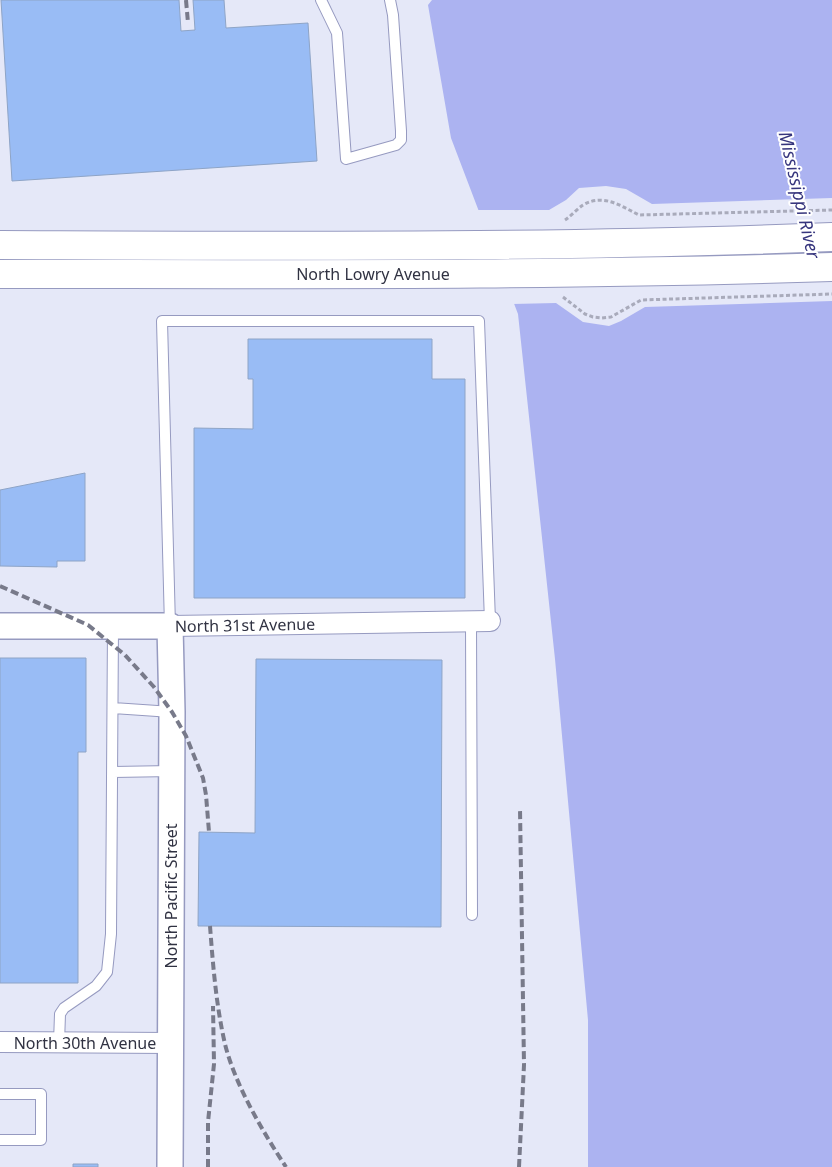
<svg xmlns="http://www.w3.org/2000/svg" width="832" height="1167" font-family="'Noto Sans',sans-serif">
	<rect width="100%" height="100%" fill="#e5e8f8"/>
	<!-- water -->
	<path fill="#acb3f1" d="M 432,0 L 832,0 L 832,1167 L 588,1167 L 588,1020 L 555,659 L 518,314 L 451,138 L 428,5 Z"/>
	<!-- pier -->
	<path fill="#e5e8f8" d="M 606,186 L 626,189 L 652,204 L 832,198 L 832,301 L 645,307 L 621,321 L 609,326 L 583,322 L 556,303 L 512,304 L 476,210 L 549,210 L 566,200 L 579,188 Z"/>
	<!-- building -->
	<path fill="#99bcf5" stroke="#8ea4c6" d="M 1,0 L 179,0 L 181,31 L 195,30 L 193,0 L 224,0 L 226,28 L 308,23 L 317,161 L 12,181 Z
		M 248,339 L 432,339 L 432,379 L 465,379 L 465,598 L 194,598 L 194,428 L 253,429 L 253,379 L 248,379 Z
		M 85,473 L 85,561 L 57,561 L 57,567 L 0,566 L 0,490 Z
		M 0,658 L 86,658 L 86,752 L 78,752 L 78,983 L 0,983 Z
		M 256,659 L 442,660 L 441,927 L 198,926 L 199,832 L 255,833 Z
		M 73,1164 L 98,1164 L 98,1167 L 73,1167 Z"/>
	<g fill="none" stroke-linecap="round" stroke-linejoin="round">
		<defs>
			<path id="service" d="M 321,0 L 337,33 L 346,159 L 396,145 L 401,140 L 401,131 L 393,15 L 390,0
				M 471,622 L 472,915
				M 170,626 L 162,321 L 479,321 L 490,621
				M 113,708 L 172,712
				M 113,772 L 172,771
				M 59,1043 L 60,1014 L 64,1008 L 96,986 L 107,972 L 111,934 L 113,626
				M 0,1094 L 41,1094 L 41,1140 L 0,1140"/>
			<path id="minor" d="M 170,626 L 490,621
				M 0,1042 L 171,1043"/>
			<path id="tertiary" d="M 0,626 L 170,626 L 172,712 L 170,1167"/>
			<path id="secondary" d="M 0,245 C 277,246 555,248 832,237
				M 0,274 C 277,274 555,276 832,267"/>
		</defs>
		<!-- service casing -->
		<use href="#service" stroke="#969ac0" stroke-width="12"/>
		<!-- minor casing -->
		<use href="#minor" stroke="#969ac0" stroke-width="22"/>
		<!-- tertiary casing -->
		<use href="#tertiary" stroke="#969ac0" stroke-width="28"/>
		<!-- secondary casing -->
		<use href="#secondary" stroke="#969ac0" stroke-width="30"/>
		<!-- path -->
		<path stroke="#a9abbb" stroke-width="3" stroke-dasharray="4 2.5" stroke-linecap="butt" d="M 565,220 C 571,216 577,209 583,205 C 603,193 621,206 639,215 L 832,210
			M 563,297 L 585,314 L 593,317 L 602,318 L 611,317 L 641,300 L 832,294"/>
		<!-- service -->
		<use href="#service" stroke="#fff" stroke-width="10"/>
		<!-- minor -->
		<use href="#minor" stroke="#fff" stroke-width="20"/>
		<!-- tertiary -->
		<use href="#tertiary" stroke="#fff" stroke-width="25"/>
		<!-- secondary -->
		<use href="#secondary" stroke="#fff" stroke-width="28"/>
		<!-- rail -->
		<path stroke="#787a8a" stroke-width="4" stroke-dasharray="8 4" stroke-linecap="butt" d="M 186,0 L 188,23
			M 0,586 L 88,625 L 125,655 L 154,687 L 172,712 L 186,736 L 203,778 L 206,795 L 209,832
			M 210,926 C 213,965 216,1005 225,1044 C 235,1085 263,1132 286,1167
			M 208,1167 L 208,1122 L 214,1064 L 213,1006
			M 519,1167 L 524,1065 L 520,809"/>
	</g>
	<g text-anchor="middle" stroke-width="4" stroke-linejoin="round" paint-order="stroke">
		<!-- street labels -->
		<g font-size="16" fill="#303242" stroke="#fff">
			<text x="373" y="280">North Lowry Avenue</text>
			<text transform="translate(245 625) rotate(-1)" y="6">North 31st Avenue</text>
			<text transform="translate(171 896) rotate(-90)" y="6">North Pacific Street</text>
			<text x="85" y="1049">North 30th Avenue</text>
		</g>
		<!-- water labels -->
		<g font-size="18" font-style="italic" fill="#36357d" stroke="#fff">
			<text transform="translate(799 195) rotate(77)" y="6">Mississippi River</text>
		</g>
	</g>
</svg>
